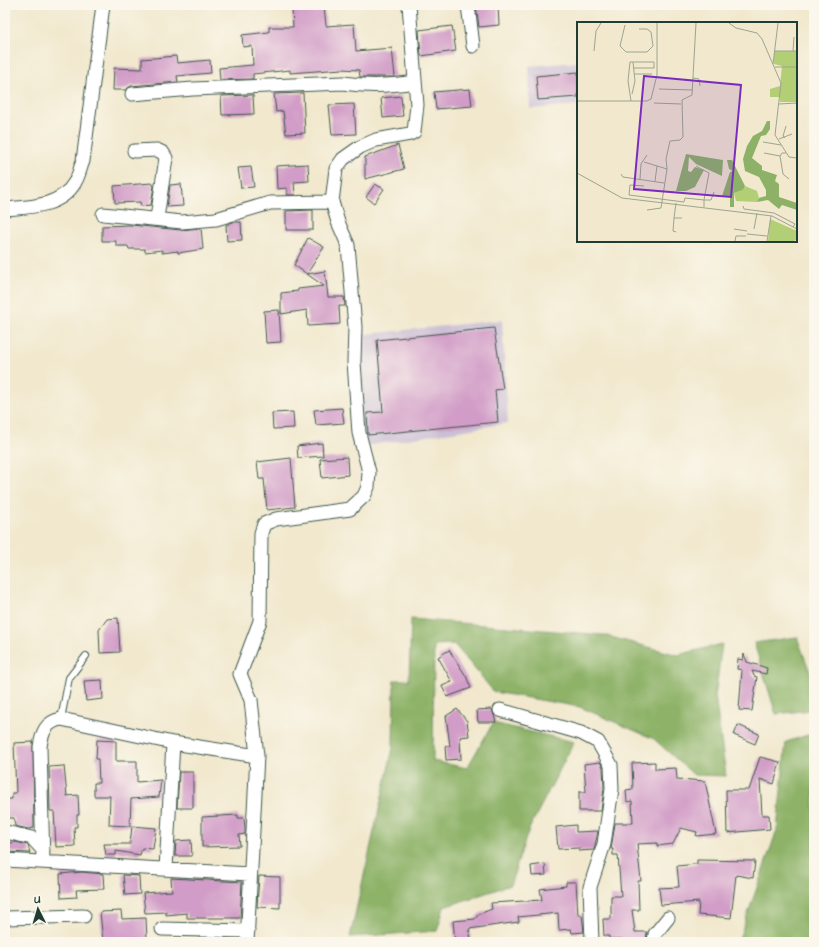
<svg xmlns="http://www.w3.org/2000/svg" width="819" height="947" font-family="'Architects Daughter',sans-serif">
	<rect width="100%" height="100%" fill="#fbf7ec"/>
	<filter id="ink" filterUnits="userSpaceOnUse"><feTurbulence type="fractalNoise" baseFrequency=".025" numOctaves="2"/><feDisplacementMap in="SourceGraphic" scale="8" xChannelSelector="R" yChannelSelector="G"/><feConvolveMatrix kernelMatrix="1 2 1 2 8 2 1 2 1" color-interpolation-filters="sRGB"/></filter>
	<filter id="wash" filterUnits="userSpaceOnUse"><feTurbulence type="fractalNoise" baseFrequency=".012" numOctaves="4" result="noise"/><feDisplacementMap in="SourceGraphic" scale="16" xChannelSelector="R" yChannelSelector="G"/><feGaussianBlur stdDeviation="0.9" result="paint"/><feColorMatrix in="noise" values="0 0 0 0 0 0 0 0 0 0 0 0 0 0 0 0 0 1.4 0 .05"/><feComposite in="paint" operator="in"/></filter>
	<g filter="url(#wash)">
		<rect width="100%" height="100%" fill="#f1e8cd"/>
		<!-- industrial -->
		<path fill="#cbbfd5" d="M 578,62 L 578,105 L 530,109 L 529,66 Z
			M 502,320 L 508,423 L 352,448 L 350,412 L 358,335 Z"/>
		<!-- forest -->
		<path fill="#8db267" stroke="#56784e" d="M 411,619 L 603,635 L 678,655 L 722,644 L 715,696 L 726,776 L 694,775 L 654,739 L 580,707 L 494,692 L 454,644 L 434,645 L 433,761 L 467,768 L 493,723 L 574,742 L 529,829 L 510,885 L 444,907 L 437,931 L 350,937 L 393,748 L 394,680 L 409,680 Z
			M 797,637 L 814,683 L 814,720 L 811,710 L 776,714 L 754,643 Z
			M 814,733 L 814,942 L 738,942 L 777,830 L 786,742 Z"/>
		<g id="blocks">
			<!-- building -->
			<path fill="#d19cc7" d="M 476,5 L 498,5 L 499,25 L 479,27 Z
				M 324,6 L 326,26 L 354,24 L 356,51 L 392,48 L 395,77 L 360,77 L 359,70 L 342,69 L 290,73 L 290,70 L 253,74 L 253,79 L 220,80 L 219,68 L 253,65 L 252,46 L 243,47 L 242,35 L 269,32 L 269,27 L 293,27 L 292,9 Z
				M 452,26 L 456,51 L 421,56 L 419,30 Z
				M 176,56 L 177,63 L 210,60 L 211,73 L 177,76 L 178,82 L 131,86 L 125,90 L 113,90 L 114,68 L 142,69 L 142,59 Z
				M 578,72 L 578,97 L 538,100 L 536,76 Z
				M 470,89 L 472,106 L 436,109 L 434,92 Z
				M 303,93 L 305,133 L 286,134 L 283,111 L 276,112 L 274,94 Z
				M 253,95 L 254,114 L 222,115 L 221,96 Z
				M 401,96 L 403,116 L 383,118 L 381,98 Z
				M 354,104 L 356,134 L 332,135 L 329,105 Z
				M 398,145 L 404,169 L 365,179 L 365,157 Z
				M 308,164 L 309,181 L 294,182 L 295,195 L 287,195 L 287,188 L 277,189 L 276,166 Z
				M 251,167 L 254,187 L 241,188 L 238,168 Z
				M 152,183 L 154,186 L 151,205 L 141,206 L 140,202 L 115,203 L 114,186 Z
				M 181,184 L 183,206 L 167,207 L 170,185 Z
				M 375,184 L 384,189 L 374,203 L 366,197 Z
				M 313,210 L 313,230 L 286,230 L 286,211 Z
				M 233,222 L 241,222 L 242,240 L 227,241 L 226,225 Z
				M 131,225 L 181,230 L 201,228 L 203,249 L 178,253 L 178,251 L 162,253 L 162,250 L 145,252 L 145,249 L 129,249 L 128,246 L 116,246 L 116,241 L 102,241 L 102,226 Z
				M 308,238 L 324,247 L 307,274 L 325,271 L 328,297 L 344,297 L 345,306 L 339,306 L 340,324 L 308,326 L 307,310 L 281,314 L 281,293 L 298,291 L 298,289 L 324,286 L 294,265 Z
				M 279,310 L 281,342 L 266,343 L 264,311 Z
				M 494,328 L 503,389 L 495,390 L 498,422 L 368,435 L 367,413 L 383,412 L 377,340 Z
				M 342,408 L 344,423 L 316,425 L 314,410 Z
				M 293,412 L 294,428 L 273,429 L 272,413 Z
				M 322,443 L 323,456 L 298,458 L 297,446 Z
				M 347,457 L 348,475 L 322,478 L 320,459 Z
				M 291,458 L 295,507 L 267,510 L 264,479 L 259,479 L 257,462 Z
				M 118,618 L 120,652 L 100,653 L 99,630 L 107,619 Z
				M 449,650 L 466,676 L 471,688 L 447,697 L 442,686 L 452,682 L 438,657 Z
				M 744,654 L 747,662 L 767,668 L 766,674 L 752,671 L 754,676 L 757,677 L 752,711 L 739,710 L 742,670 L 737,669 L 738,659 L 743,660 Z
				M 102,680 L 103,699 L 86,701 L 84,681 Z
				M 457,709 L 467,721 L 469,736 L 460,737 L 461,759 L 446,760 L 445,746 L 450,746 L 446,716 Z
				M 492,709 L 496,722 L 478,722 L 477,710 Z
				M 738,725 L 759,734 L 755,744 L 734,735 Z
				M 97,740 L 116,741 L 116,761 L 137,761 L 137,782 L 161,780 L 159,797 L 131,799 L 130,826 L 109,825 L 110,796 L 94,796 L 94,783 L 99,783 L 98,759 L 96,759 Z
				M 33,742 L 34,828 L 28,829 L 15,826 L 14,818 L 5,818 L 5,799 L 12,799 L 12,793 L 16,793 L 14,743 Z
				M 760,757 L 780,762 L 774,784 L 760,779 L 762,815 L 769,815 L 770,829 L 727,833 L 726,790 L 749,790 Z
				M 600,762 L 603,767 L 604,788 L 601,811 L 579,811 L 579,792 L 586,792 L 584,764 Z
				M 655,762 L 655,769 L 676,768 L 677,779 L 705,781 L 716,834 L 696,836 L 697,832 L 681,828 L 673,844 L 657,846 L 657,843 L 637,844 L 641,881 L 638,881 L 639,910 L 632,910 L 635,932 L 647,932 L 646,942 L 623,942 L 622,939 L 609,939 L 609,936 L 604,936 L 603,919 L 611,919 L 611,896 L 621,896 L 618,855 L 613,855 L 613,849 L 611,849 L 615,823 L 633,823 L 632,801 L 627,802 L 626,790 L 633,789 L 632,763 Z
				M 64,766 L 67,796 L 78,795 L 79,815 L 77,815 L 77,827 L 74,827 L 75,846 L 56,847 L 54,811 L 50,811 L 49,767 Z
				M 179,772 L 193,772 L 193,808 L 177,808 Z
				M 238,815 L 238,818 L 244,818 L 245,828 L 245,834 L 239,835 L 240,846 L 202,847 L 202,817 Z
				M 576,825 L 576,832 L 598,831 L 594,850 L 579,851 L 579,848 L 558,849 L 556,827 Z
				M 132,826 L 156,828 L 153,849 L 142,848 L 140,855 L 116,851 L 116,855 L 106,855 L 104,844 L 130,844 Z
				M 191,840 L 192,856 L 175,856 L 176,841 Z
				M 16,842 L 28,845 L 30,853 L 6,852 L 5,844 Z
				M 697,860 L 755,861 L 753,878 L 736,875 L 731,918 L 698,915 L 699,902 L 661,905 L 659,888 L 679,887 L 677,866 L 697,864 Z
				M 545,864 L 546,875 L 532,876 L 531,866 Z
				M 82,872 L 103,874 L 104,889 L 76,890 L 77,897 L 61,898 L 60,874 Z
				M 123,875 L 139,876 L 140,894 L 125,895 Z
				M 259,876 L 280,877 L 280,908 L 257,907 Z
				M 171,878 L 242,882 L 240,918 L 187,918 L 187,913 L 166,915 L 166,912 L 145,913 L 143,893 L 172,891 Z
				M 566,882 L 576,882 L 578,915 L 582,915 L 584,932 L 572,933 L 571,929 L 559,930 L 558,913 L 518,917 L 519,922 L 469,929 L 471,939 L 455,942 L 453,921 L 475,919 L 479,914 L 492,909 L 491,903 L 542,900 L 540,889 L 566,886 Z
				M 121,911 L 122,919 L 146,918 L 147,939 L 103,942 L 100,912 Z"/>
		</g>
	</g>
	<g filter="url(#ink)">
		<use href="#blocks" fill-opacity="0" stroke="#3e574b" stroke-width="1"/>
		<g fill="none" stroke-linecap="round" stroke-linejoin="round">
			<defs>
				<path id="service" d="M 61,719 L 69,678 L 86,656"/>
				<path id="minor" d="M 468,5 L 473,46
					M 132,94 L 193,89 L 343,83 C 368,87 390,86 415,82
					M 134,151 L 157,150 L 163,153 L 166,158 L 157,218
					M 5,209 C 30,207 61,207 75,182 C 79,176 80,168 83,161 L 103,5
					M 103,214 L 182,222 L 216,219 L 270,203 L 332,202
					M 500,710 L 581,733 L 598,742 L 611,765 L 612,789 L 604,844 L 590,887 L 592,942
					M 257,756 L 251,700 L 240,674 L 260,621 L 261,533 L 264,524 L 276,519 L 350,509 L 364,496 L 368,487 L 369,472 L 359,433 L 354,362 L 355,327 L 348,245 L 338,222 L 332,202 L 336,169 L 343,159 L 360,147 L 376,140 L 410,134 L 414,132 L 417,105 L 409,5
					M 6,832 L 32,838 L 43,850
					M 5,860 L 249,874
					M 43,861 L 40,747 C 42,732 46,722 61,719 L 173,743 L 257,756 L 247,942
					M 166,869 L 173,743
					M 5,918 L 84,916
					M 162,929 L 248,931
					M 654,942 L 655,934 L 668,918"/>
			</defs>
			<!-- service casing -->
			<use href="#service" stroke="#3e574b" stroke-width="8"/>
			<!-- minor casing -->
			<use href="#minor" stroke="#3e574b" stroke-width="15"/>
			<!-- service -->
			<use href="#service" stroke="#fff" stroke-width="6"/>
			<!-- minor -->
			<use href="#minor" stroke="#fff" stroke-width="13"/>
		</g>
	</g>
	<!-- overview -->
	<g transform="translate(577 22)">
		<rect width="220" height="220" fill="#f1e8cd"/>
		<path d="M 197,29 L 220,29 L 220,80 L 203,80 L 203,75 L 193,75 L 193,67 L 203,64 L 205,44 L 197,42 ZM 168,164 L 180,169 L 182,176 L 180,180 L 159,179 L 157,171 L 166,168 ZM 193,197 L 220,209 L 220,217 L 217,219 L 191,219 Z" fill="#b2cf76"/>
		<path d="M 190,99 L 193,99 L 193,107 L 189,113 L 184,114 L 175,136 L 185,144 L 185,148 L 200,153 L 198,159 L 202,162 L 202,175 L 220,181 L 220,188 L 205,183 L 202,187 L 191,178 L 180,180 L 182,176 L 189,174 L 189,168 L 182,155 L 168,149 L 166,137 L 170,124 L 176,114 L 185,109 ZM 109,132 L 146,138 L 145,154 L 119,142 L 112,135 L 111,149 L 114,150 L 118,145 L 127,148 L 118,165 L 109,169 L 99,169 ZM 150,138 L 155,138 L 168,164 L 166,168 L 157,171 L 157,185 L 153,185 L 153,175 L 145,174 L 153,150 L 156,149 L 152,147 Z" fill="#8db267"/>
		<path fill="none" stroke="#9da490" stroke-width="1" d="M 152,1 L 159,6 L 180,11 L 185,17 L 204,61 L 198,113 L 212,135 L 220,136M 48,3 L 43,24 L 49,30 L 70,30 L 76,24 L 74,10 L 70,7 L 62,7M 17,29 L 19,9 L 24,1M 197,29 L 220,29M 216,29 L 217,15M 196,42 L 201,1M 198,45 L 220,45M 58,52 L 75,52M 116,56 L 122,57 L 123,64M 82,67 L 116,68M 55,72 L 58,59 L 56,40M 0,79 L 70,79 L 74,77 L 80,53 L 80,1M 54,79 L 51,59 L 53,40 L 77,40 L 77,46 L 56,46M 77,81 L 104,82M 202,82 L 220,81M 208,116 L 206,114 L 209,104M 202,117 L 215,112M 186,120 L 204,123M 187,131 L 203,134M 209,131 L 205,131 L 203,134 L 206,152 L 212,157M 67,140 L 90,147 L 84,186 L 70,188M 90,147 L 89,137 L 93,119 L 103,118 L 106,115 L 105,78 L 115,73 L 119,1M 0,151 L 45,176 L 195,194 L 220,207M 44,152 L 46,155 L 87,161M 63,157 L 64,142 L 70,133M 78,159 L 80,144M 67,164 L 53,163 L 52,173 L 107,180 L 108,176 L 127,178 L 132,151 L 119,144M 166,184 L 167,187 L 197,191 L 218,202 L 216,205M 127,185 L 127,178 L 134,178 L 137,170M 97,196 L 99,181M 157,207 L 170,209M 177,207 L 180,191M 99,210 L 96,209 L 97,196 L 105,196M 170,212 L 190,214M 158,219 L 159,214 L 169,214M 190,219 L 194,194"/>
		<path fill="#7b2cbf" fill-opacity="0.15" stroke="#7b2cbf" stroke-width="2" d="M 67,54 L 164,63 L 154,175 L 57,167 Z"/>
		<rect width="220" height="220" fill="none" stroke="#1f3d34" stroke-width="2"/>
	</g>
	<!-- margin -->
	<rect width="819" height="947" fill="none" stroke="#fbf7ec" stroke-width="20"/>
	<!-- north arrow -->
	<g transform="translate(38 909) rotate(355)" stroke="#fbf7ec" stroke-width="3" paint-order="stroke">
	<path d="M0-3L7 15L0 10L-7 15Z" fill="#1f3d34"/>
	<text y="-6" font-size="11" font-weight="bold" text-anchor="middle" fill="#1f3d34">U</text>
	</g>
</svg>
